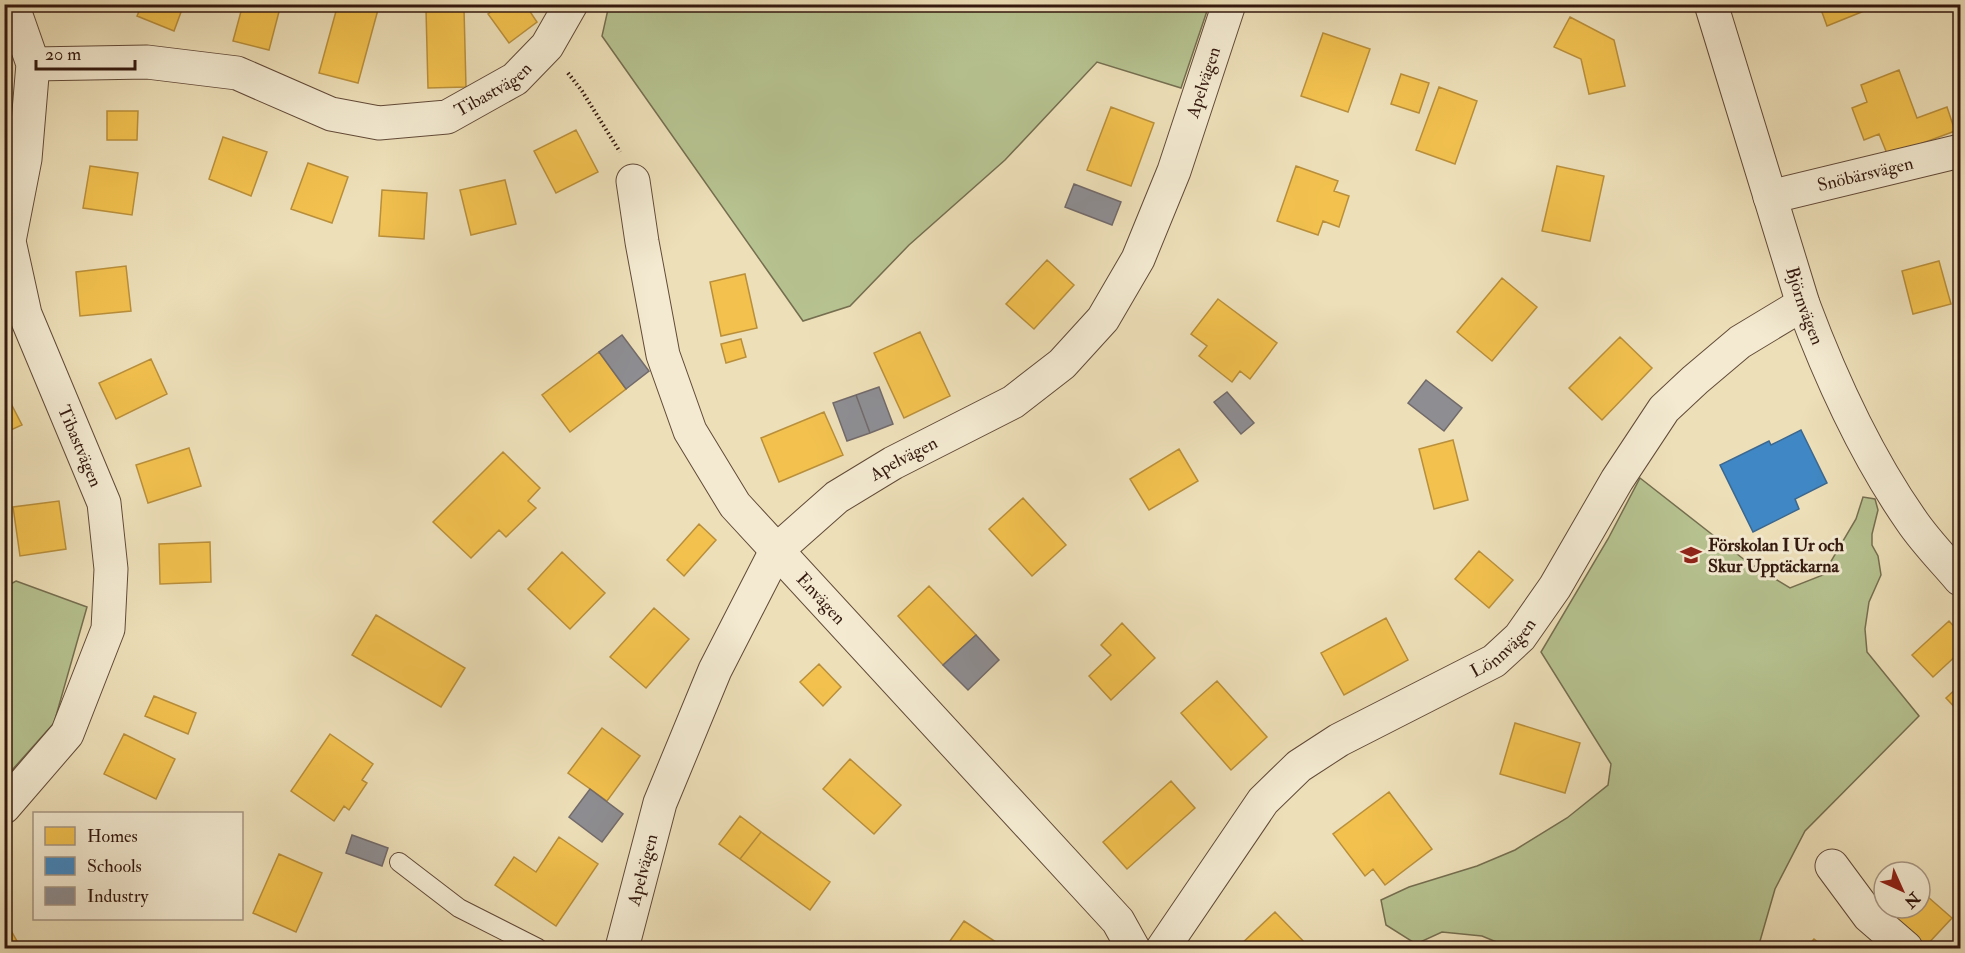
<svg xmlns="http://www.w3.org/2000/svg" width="1965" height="953" font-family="'IM FELL Double Pica',serif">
	<rect width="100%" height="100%" fill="#eddfb8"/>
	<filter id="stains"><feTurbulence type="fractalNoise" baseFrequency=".00333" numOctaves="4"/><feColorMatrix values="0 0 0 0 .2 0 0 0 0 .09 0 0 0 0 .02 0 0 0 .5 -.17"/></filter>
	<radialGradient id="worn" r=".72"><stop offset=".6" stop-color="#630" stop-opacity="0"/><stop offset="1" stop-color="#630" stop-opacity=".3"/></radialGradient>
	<!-- green -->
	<path fill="#b6c290" stroke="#756e4f" stroke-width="1.5" d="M 609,5 L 609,4 L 1209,5 L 1181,88 L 1097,62 L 1005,160 L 909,245 L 850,306 L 803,321 L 602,36 Z
		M 1640,478 L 1746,561 L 1790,588 L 1823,575 L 1856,519 L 1863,497 L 1875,499 L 1878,510 L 1872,534 L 1872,545 L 1878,556 L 1881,575 L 1869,602 L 1865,629 L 1867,652 L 1919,716 L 1805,831 L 1775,889 L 1758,948 L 1511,948 L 1482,936 L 1442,932 L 1416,944 L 1386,925 L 1381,900 L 1409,887 L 1477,866 L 1515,850 L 1567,818 L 1608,785 L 1611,764 L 1541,652 L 1608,539 Z
		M 16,581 L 87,607 L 54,723 L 5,778 L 5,587 Z"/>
	<!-- homes -->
	<path fill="#f2c14e" stroke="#b98f3b" stroke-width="1.5" d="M 142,4 L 184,4 L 174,31 L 137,16 Z
		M 243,4 L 281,4 L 269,50 L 233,41 Z
		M 338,4 L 372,4 L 379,6 L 358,83 L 319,73 Z
		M 502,4 L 525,4 L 537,22 L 509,43 L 488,14 Z
		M 1819,4 L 1861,4 L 1864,11 L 1827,26 Z
		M 464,9 L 466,87 L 428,88 L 426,10 Z
		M 1570,17 L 1614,40 L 1625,86 L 1589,94 L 1581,59 L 1554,47 Z
		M 1323,33 L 1370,49 L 1348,112 L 1301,96 Z
		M 1899,70 L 1917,118 L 1947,107 L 1955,131 L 1888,156 L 1879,134 L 1864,140 L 1852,108 L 1867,102 L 1861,85 Z
		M 1401,74 L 1429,83 L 1419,113 L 1391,104 Z
		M 1439,87 L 1477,101 L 1455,164 L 1416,150 Z
		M 1111,107 L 1154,123 L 1131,186 L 1087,170 Z
		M 107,111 L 138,111 L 137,140 L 107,140 Z
		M 576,130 L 598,172 L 556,193 L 534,151 Z
		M 223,137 L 267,152 L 251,196 L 209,179 Z
		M 308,163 L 348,177 L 332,223 L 291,209 Z
		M 90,166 L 138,173 L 132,215 L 83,208 Z
		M 1296,166 L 1338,181 L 1334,191 L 1349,196 L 1339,227 L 1323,221 L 1318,235 L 1277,221 Z
		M 1557,166 L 1604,176 L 1590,241 L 1542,231 Z
		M 505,180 L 516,224 L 471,235 L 460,190 Z
		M 382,190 L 427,193 L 424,239 L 379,236 Z
		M 1047,260 L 1074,285 L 1034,329 L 1006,304 Z
		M 1939,261 L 1951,304 L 1913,314 L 1902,271 Z
		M 126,266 L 131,311 L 80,316 L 76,272 Z
		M 745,274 L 757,328 L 721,336 L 710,282 Z
		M 1502,278 L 1537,307 L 1492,361 L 1457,332 Z
		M 1218,299 L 1277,343 L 1250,379 L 1240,371 L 1232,382 L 1199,356 L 1207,346 L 1191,334 Z
		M 920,332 L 950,396 L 904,418 L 874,353 Z
		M 1620,337 L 1652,368 L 1602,420 L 1569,388 Z
		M 741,339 L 746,357 L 726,363 L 721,344 Z
		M 599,352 L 626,389 L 570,432 L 542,395 Z
		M 151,359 L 167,394 L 116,419 L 99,383 Z
		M 4,390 L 22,425 L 4,433 Z
		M 824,412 L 843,455 L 779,482 L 761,438 Z
		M 1453,440 L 1468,500 L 1434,509 L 1419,449 Z
		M 189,448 L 201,486 L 148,503 L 136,465 Z
		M 1179,449 L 1198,481 L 1149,510 L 1130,479 Z
		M 503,452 L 540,488 L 528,501 L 536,508 L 506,537 L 499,530 L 471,558 L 433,522 Z
		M 1023,498 L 1066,545 L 1032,576 L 989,529 Z
		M 59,501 L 66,549 L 20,556 L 13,507 Z
		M 699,524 L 716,540 L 684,576 L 667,560 Z
		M 210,542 L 211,582 L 160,584 L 159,544 Z
		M 1479,551 L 1513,580 L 1489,608 L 1455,579 Z
		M 562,552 L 605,593 L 570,629 L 528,589 Z
		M 929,586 L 976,635 L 943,665 L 898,616 Z
		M 654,608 L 689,639 L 646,688 L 610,657 Z
		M 376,615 L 465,668 L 441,707 L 352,655 Z
		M 1386,618 L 1408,660 L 1344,695 L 1321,653 Z
		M 1949,621 L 1960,633 L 1960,652 L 1933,677 L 1912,655 Z
		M 1122,623 L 1155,658 L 1111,700 L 1089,676 L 1111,655 L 1101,645 Z
		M 819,664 L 841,687 L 823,706 L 800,682 Z
		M 1217,681 L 1267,737 L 1231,770 L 1181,713 Z
		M 1960,685 L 1960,713 L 1946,698 Z
		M 154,696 L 196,713 L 188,734 L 145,716 Z
		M 1515,723 L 1580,743 L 1565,793 L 1500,774 Z
		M 602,728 L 640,756 L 607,801 L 568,773 Z
		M 124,734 L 175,759 L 156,799 L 104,774 Z
		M 330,734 L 373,764 L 362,780 L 367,783 L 349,810 L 344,806 L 334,821 L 291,791 Z
		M 850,759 L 901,805 L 874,834 L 823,789 Z
		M 1171,781 L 1195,808 L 1127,869 L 1103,842 Z
		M 1389,792 L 1432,849 L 1385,885 L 1373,869 L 1365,876 L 1333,834 Z
		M 740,816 L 761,832 L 740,859 L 719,844 Z
		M 761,832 L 830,882 L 810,910 L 740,859 Z
		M 559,837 L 598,864 L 556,926 L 495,885 L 514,857 L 536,872 Z
		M 279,854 L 322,873 L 296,932 L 253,913 Z
		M 1920,890 L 1952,918 L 1924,948 L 1875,907 L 1884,897 L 1884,908 L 1920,908 Z
		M 1275,912 L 1310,948 L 1237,948 Z
		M 4,918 L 18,943 L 7,948 L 4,948 Z
		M 964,921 L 1005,948 L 945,948 Z
		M 1814,939 L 1825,948 L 1806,948 Z"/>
	<!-- schools -->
	<path fill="#3f88c5" stroke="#3c678e" stroke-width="1.5" d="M 1801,430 L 1827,483 L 1795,499 L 1799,509 L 1753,532 L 1720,465 L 1769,441 L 1771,445 Z"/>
	<!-- industry -->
	<path fill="#8d8d92" stroke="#726a6a" stroke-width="1.5" d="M 1074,184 L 1121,202 L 1112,225 L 1065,207 Z
		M 622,335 L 649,371 L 626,389 L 599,352 Z
		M 1426,380 L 1462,408 L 1444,431 L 1408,403 Z
		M 879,387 L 893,424 L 870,433 L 856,395 Z
		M 1227,392 L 1254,423 L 1241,434 L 1214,402 Z
		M 856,395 L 870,433 L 847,441 L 833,403 Z
		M 976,635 L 999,660 L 968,690 L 943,665 Z
		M 590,789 L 623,814 L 602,842 L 569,817 Z
		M 352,835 L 388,848 L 382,866 L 346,853 Z"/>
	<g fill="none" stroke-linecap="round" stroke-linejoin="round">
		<defs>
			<path id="service" d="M 399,862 L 459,908 L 538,948"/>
			<g id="minor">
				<path id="s1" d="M 1711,4 L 1803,304 C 1831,379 1865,454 1911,520 C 1925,541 1944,560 1960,579"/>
				<path id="s2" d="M 33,64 L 147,62 L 237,73 L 331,114 L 379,123 L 447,117 L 515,79 L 547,46 L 571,4"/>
				<path id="s3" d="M 633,181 L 642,242 L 663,355 L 690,431 L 735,505 L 1118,921 L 1133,948"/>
				<path id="s4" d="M 1770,197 L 1960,151"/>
				<path d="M 4,807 L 67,734 L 108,629 L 111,569 L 104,503 L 25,314 L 9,241 L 25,159 L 33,64 L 12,4"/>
				<path d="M 1832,866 L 1869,916 L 1906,948"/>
				<path id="s5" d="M 622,948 L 660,803 L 715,670 L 776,551 L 837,497 L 893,463 L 1013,402 L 1062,364 L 1103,319 L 1138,259 L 1174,171 L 1229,4"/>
				<path id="s6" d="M 1163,948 L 1263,801 L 1299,766 L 1339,740 L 1494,661 L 1520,637 L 1555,587 L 1617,480 L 1664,409 L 1695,380 L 1740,342 L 1803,304"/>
			</g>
		</defs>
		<!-- service casing -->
		<use href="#service" stroke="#624a38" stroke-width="20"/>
		<!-- minor casing -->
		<use href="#minor" stroke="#624a38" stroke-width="35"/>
		<!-- path -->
		<path stroke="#34190e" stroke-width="4" stroke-dasharray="1.5 3" stroke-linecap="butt" d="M 568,73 L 582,91 L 620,152"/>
		<!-- service -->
		<use href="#service" stroke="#f3ead1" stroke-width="18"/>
		<!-- minor -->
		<use href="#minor" stroke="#f3ead1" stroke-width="33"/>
	</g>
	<!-- icons -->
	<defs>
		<symbol id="school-bare" viewBox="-9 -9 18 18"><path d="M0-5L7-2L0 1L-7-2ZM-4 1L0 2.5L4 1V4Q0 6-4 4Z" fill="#8f2418" stroke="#f3ead1" stroke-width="2.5" paint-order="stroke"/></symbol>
	</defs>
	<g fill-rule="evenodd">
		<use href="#school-bare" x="1676" y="540" width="30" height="30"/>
	</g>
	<g text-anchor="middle" stroke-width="6" stroke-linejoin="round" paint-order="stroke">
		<!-- street labels -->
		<g font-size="18" fill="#34190e" stroke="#f3ead1">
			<text dy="6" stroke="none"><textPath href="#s5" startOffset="1090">Apelvägen</textPath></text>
			<text dy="6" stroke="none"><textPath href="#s2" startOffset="478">Tibastvägen</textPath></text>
			<text dy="6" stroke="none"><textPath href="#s4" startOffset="98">Snöbärsvägen</textPath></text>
			<text dy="6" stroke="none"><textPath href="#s1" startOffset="316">Björnvägen</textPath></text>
			<text transform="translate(80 446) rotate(67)" y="6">Tibastvägen</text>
			<text dy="6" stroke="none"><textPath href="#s5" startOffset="586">Apelvägen</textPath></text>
			<text dy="6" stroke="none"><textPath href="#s3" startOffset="471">Envägen</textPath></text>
			<text dy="6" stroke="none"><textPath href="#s6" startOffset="465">Lönnvägen</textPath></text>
			<text dy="6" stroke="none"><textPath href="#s5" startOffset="81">Apelvägen</textPath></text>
		</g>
		<!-- poi labels -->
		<g font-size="18" font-weight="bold" fill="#34190e" stroke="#f3ead1" text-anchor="start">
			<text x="1708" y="551">Förskolan I Ur och<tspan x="1708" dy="21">Skur Upptäckarna</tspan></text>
		</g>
	</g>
	<!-- margin -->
	<rect width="1965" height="953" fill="none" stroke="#eddfb8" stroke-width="24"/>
	<rect x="6" y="6" width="1953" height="941" fill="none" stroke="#34190e" stroke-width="3"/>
	<rect x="12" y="12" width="1941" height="929" fill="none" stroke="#34190e" stroke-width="1.5"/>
	<!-- legend -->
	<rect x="33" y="812" width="210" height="108" fill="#f3ead1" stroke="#a79683" stroke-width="1.5"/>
	<rect x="45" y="827" width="30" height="18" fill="#f2c14e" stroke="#a79683" stroke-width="1.5"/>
	<text x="87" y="842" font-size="18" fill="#34190e">Homes</text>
	<rect x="45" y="857" width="30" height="18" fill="#3f88c5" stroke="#a79683" stroke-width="1.5"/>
	<text x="87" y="872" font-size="18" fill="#34190e">Schools</text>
	<rect x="45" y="887" width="30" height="18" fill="#8d8d92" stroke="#a79683" stroke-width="1.5"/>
	<text x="87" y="902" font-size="18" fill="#34190e">Industry</text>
	<!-- north arrow -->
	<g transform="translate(1902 890) rotate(135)"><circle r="28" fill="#f3ead1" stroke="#a79683" stroke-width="1.5"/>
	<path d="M0-4.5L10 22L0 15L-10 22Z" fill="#8f2418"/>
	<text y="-9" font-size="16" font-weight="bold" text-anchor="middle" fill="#34190e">N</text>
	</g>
	<!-- scale -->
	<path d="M36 60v9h99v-9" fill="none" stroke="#34190e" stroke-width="3"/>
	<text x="45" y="60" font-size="18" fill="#34190e" stroke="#f3ead1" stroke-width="4.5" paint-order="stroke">20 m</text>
	<rect width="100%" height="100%" filter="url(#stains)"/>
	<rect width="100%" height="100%" fill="url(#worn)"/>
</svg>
